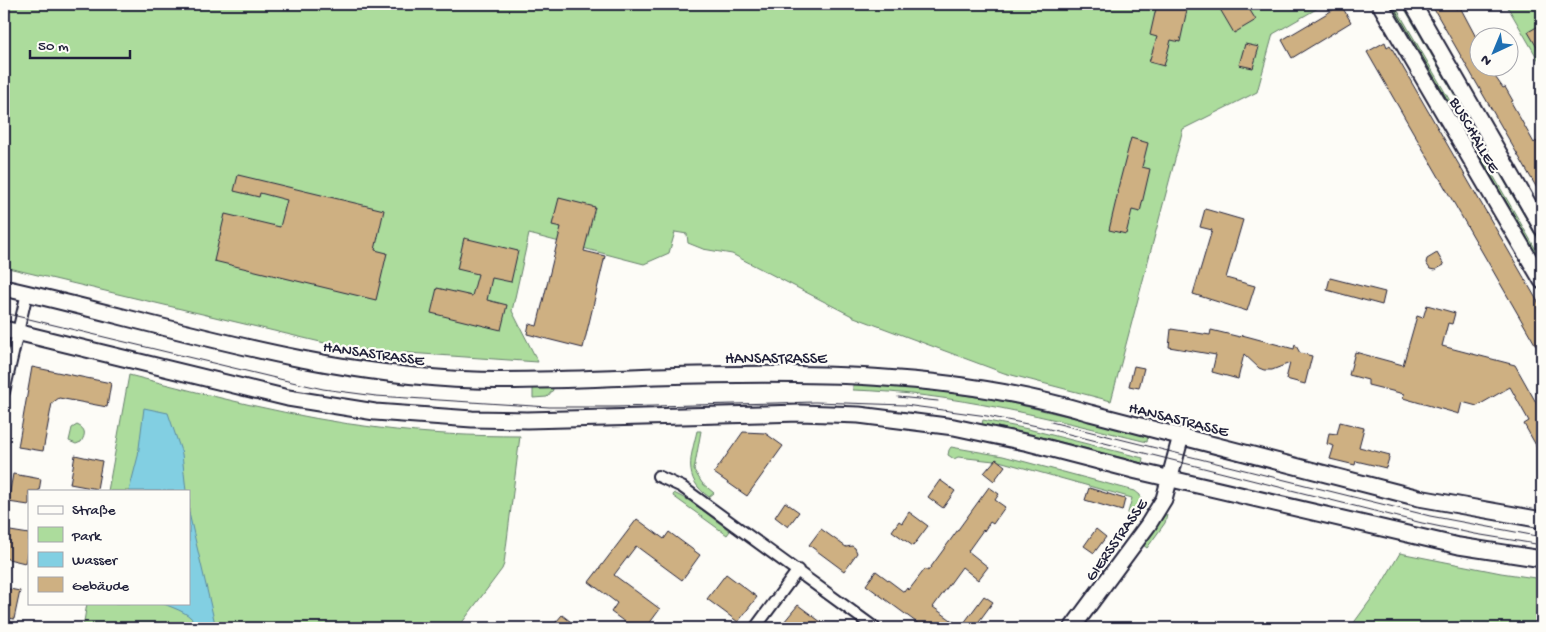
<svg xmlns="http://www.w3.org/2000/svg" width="1546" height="632" font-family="'Gochi Hand',sans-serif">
	<rect width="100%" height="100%" fill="#fdfcf7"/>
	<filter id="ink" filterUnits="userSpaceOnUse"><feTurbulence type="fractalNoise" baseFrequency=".02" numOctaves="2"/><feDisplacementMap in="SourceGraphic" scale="10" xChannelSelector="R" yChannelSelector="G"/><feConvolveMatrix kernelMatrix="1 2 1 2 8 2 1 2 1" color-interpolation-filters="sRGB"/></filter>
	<g filter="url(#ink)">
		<!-- green -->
		<path fill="#acdc9c" stroke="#677f6c" d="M 10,4 L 1325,4 L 1273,34 L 1257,92 L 1183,129 L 1111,401 L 1004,373 L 854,317 L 732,254 L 703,249 L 688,243 L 687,234 L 675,232 L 669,253 L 644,264 L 529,234 L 512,311 L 538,362 L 350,349 L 4,267 L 4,27 Z
			M 1389,4 L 1394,4 L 1542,260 L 1542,271 Z
			M 1402,4 L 1407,4 L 1542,239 L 1540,243 Z
			M 1506,4 L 1542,4 L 1542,66 Z
			M 129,375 C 212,396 295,418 379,428 C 426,434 473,436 520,436 L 504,564 L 502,569 L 458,628 L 83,628 L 87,603 L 189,603 L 189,491 L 108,491 Z
			M 853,383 L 934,390 L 1007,402 L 1148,435 L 1147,442 C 1049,418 954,393 853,390 Z
			M 552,387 L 553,390 L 547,397 L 533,398 L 533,388 Z
			M 983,420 L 1028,429 L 1143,458 L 1142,463 L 1022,432 L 982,424 Z
			M 77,425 C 86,429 86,434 81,442 L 76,444 L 69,441 L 72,428 Z
			M 697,431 L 701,431 L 694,470 L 702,483 L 714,493 L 709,497 C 682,478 691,457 697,431 Z
			M 951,447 L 1003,456 L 1135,491 L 1140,495 L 1142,504 L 1136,513 L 1124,527 L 1132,498 L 999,461 L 996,459 L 994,461 L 958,457 L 954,459 L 948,455 L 949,450 Z
			M 674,493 L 690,501 L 730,531 L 727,535 L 673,496 Z
			M 1166,514 L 1167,515 L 1165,523 L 1147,548 L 1143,545 Z
			M 1400,553 L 1501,573 L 1542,579 L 1542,628 L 1350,628 L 1380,587 Z"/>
		<!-- water -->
		<path fill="#82cfe2" stroke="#5c8a9f" d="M 144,408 L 168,413 L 182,454 L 186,491 L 129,491 L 138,456 Z
			M 189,512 L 189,513 L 216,628 L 198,628 C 191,612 177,610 162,603 L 189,603 Z"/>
		<!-- building -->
		<path fill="#ceb082" stroke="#22223b" d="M 1157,4 L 1181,4 L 1188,5 L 1180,42 L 1171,40 L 1164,66 L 1149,62 L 1157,37 L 1150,35 Z
			M 1217,4 L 1246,4 L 1256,20 L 1234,33 Z
			M 1431,4 L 1453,4 L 1456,9 L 1460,7 L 1478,41 L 1478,68 L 1489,68 L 1503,88 L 1505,87 L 1513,101 L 1511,102 L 1520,118 L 1534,143 L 1536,141 L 1542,151 L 1542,197 Z
			M 1341,5 L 1351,22 L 1292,58 L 1282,40 Z
			M 1542,24 L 1542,56 L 1528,32 Z
			M 1385,42 L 1387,47 L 1390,45 L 1542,309 L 1542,356 L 1367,52 Z
			M 1245,44 L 1259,47 L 1253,68 L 1239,65 Z
			M 1131,138 L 1148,143 L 1142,167 L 1150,169 L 1140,212 L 1132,210 L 1126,234 L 1109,230 L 1118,192 L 1117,192 Z
			M 238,175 L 384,210 L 375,250 L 387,253 L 376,300 L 214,261 L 225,214 L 280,227 L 287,200 L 260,193 L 259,197 L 234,191 Z
			M 559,198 L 595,207 L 584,251 L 605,256 L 583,348 L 527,334 L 529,324 L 537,326 L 561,227 L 552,225 Z
			M 1205,209 L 1243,220 L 1226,278 L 1255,286 L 1247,311 L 1193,294 L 1212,230 L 1200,227 Z
			M 464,238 L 518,251 L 511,282 L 492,278 L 487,300 L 507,305 L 501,330 L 431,313 L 437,288 L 472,296 L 478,274 L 457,269 Z
			M 1437,253 L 1444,265 L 1435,270 L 1430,269 L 1426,263 L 1427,259 Z
			M 1330,278 L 1385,292 L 1382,305 L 1327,290 Z
			M 1427,305 L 1455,313 L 1452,324 L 1448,323 L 1442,346 L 1515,365 L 1542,413 L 1542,456 L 1524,424 L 1529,421 L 1510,387 L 1477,406 L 1462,402 L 1459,414 L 1403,398 L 1404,394 L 1368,385 L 1368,380 L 1349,375 L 1355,352 L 1403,365 L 1417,316 L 1423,318 Z
			M 1171,329 L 1210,335 L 1211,330 L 1240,337 L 1242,335 L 1294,349 L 1295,344 L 1300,353 L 1312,356 L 1305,384 L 1286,379 L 1290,363 L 1272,370 L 1264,370 L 1259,368 L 1244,354 L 1238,379 L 1212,372 L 1216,355 L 1169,347 Z
			M 1134,366 L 1144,368 L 1139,388 L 1129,386 Z
			M 32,367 L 111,383 L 107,407 L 59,398 L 52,403 L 43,451 L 18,447 Z
			M 1340,422 L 1364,428 L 1359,447 L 1390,455 L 1386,468 L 1356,461 L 1355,465 L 1330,459 L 1334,446 L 1327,444 L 1329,433 L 1337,434 Z
			M 743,432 L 765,433 L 783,446 L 747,496 L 714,473 Z
			M 75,455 L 102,461 L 97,489 L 70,484 Z
			M 996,459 L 1005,466 L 994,481 L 984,473 Z
			M 13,474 L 41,479 L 39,491 L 29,491 L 29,505 L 8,502 Z
			M 940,480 L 955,491 L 943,508 L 928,497 Z
			M 989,487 L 999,494 L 995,500 L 1005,507 L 993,524 L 990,522 L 984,531 L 983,530 L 968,551 L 988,567 L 978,580 L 962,567 L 933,607 L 961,627 L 984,596 L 993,602 L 974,628 L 924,628 L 866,585 L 876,571 L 904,592 L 907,588 L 909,590 L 925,569 L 928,571 Z
			M 1089,488 L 1125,499 L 1122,511 L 1085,500 Z
			M 785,502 L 799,512 L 788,527 L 775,517 Z
			M 909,512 L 928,526 L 913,546 L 892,531 L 899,521 L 902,523 Z
			M 637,519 L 664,539 L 669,532 L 700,555 L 682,580 L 636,546 L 614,575 L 660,609 L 646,628 L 633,628 L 611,612 L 617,603 L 589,582 Z
			M 821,529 L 846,547 L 852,546 L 855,548 L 857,553 L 844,571 L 809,545 Z
			M 1096,529 L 1106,537 L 1094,553 L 1084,546 Z
			M 4,530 L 29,534 L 29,545 L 25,563 L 4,558 Z
			M 726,574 L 757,597 L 738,622 L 707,599 Z
			M 4,588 L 20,591 L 14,619 L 4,617 Z
			M 798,605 L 829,628 L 779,628 Z
			M 562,615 L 579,628 L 551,628 Z"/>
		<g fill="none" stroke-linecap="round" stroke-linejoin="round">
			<defs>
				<path id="street" d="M 4,392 L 27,293
					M 658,476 L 682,487 L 875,628
					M 755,628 L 798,570"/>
				<path id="secondary" d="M 1380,4 L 1542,281
					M 1413,4 L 1542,228
					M 4,288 C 160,323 314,375 475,380 C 535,382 596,378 657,376 C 801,372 950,371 1090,413 L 1419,498 L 1542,520
					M 4,329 L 288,398 L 375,412 L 472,419 L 527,420 L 800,413 L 859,415 L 915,422 L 954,427 L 1029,443 L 1137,471 L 1459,546 L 1542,559
					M 1072,628 L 1148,525 L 1164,499 L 1181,436"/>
			</defs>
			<!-- street casing -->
			<use href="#street" stroke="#22223b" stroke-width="14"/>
			<!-- secondary casing -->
			<use href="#secondary" stroke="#22223b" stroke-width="19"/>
			<!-- street -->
			<use href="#street" stroke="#fdfcf7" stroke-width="10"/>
			<!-- secondary -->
			<use href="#secondary" stroke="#fdfcf7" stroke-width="15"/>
			<!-- tram -->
			<path stroke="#22223b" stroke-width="1" d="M 1392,4 L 1542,264
				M 4,313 L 292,382 L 323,389 L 376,396 L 549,407 L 615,407 L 815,402 L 905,405 L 987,416 L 1037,426 L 1422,523 L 1475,534 L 1542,545
				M 898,397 L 938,401
				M 1051,422 L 1430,516 L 1542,537"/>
		</g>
	</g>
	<g text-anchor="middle" stroke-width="4.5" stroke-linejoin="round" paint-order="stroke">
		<!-- street labels -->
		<g font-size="16" fill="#22223b" stroke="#fdfcf7">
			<text transform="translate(1476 134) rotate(60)" y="6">BUSCHALLEE</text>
			<text transform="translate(374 352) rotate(8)" y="6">HANSASTRASSE</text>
			<text x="776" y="363">HANSASTRASSE</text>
			<text transform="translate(1179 418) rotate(14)" y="6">HANSASTRASSE</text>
			<text transform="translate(1115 539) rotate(-55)" y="6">GIERSSTRASSE</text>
		</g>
	</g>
	<!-- margin -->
	<rect width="1546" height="632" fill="none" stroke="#fdfcf7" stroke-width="20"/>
	<rect x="10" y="10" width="1526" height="612" fill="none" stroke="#22223b" stroke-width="2" filter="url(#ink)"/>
	<!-- legend -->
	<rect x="28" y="490" width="162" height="115" fill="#fdfcf7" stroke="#a5a5ac"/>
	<rect x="38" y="506" width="25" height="8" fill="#fdfcf7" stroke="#a5a5ac"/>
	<text x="72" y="514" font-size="15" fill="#22223b">Straße</text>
	<rect x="38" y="527" width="25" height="15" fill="#acdc9c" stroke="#a5a5ac"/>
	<text x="72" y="540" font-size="15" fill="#22223b">Park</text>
	<rect x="38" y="552" width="25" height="15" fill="#82cfe2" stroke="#a5a5ac"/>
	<text x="72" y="564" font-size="15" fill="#22223b">Wasser</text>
	<rect x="38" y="577" width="25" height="15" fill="#ceb082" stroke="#a5a5ac"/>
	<text x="72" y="590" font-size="15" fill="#22223b">Gebäude</text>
	<!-- north arrow -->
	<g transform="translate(1494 52) rotate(224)"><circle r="24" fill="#fdfcf7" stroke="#a5a5ac"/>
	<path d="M0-4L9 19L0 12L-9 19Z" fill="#1f6fb2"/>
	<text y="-8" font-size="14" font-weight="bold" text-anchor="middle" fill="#22223b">N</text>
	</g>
	<!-- scale -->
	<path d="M30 50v8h100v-8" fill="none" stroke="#22223b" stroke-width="2.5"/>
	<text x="38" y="50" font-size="15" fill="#22223b" stroke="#fdfcf7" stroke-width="4" paint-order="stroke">50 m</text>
</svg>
